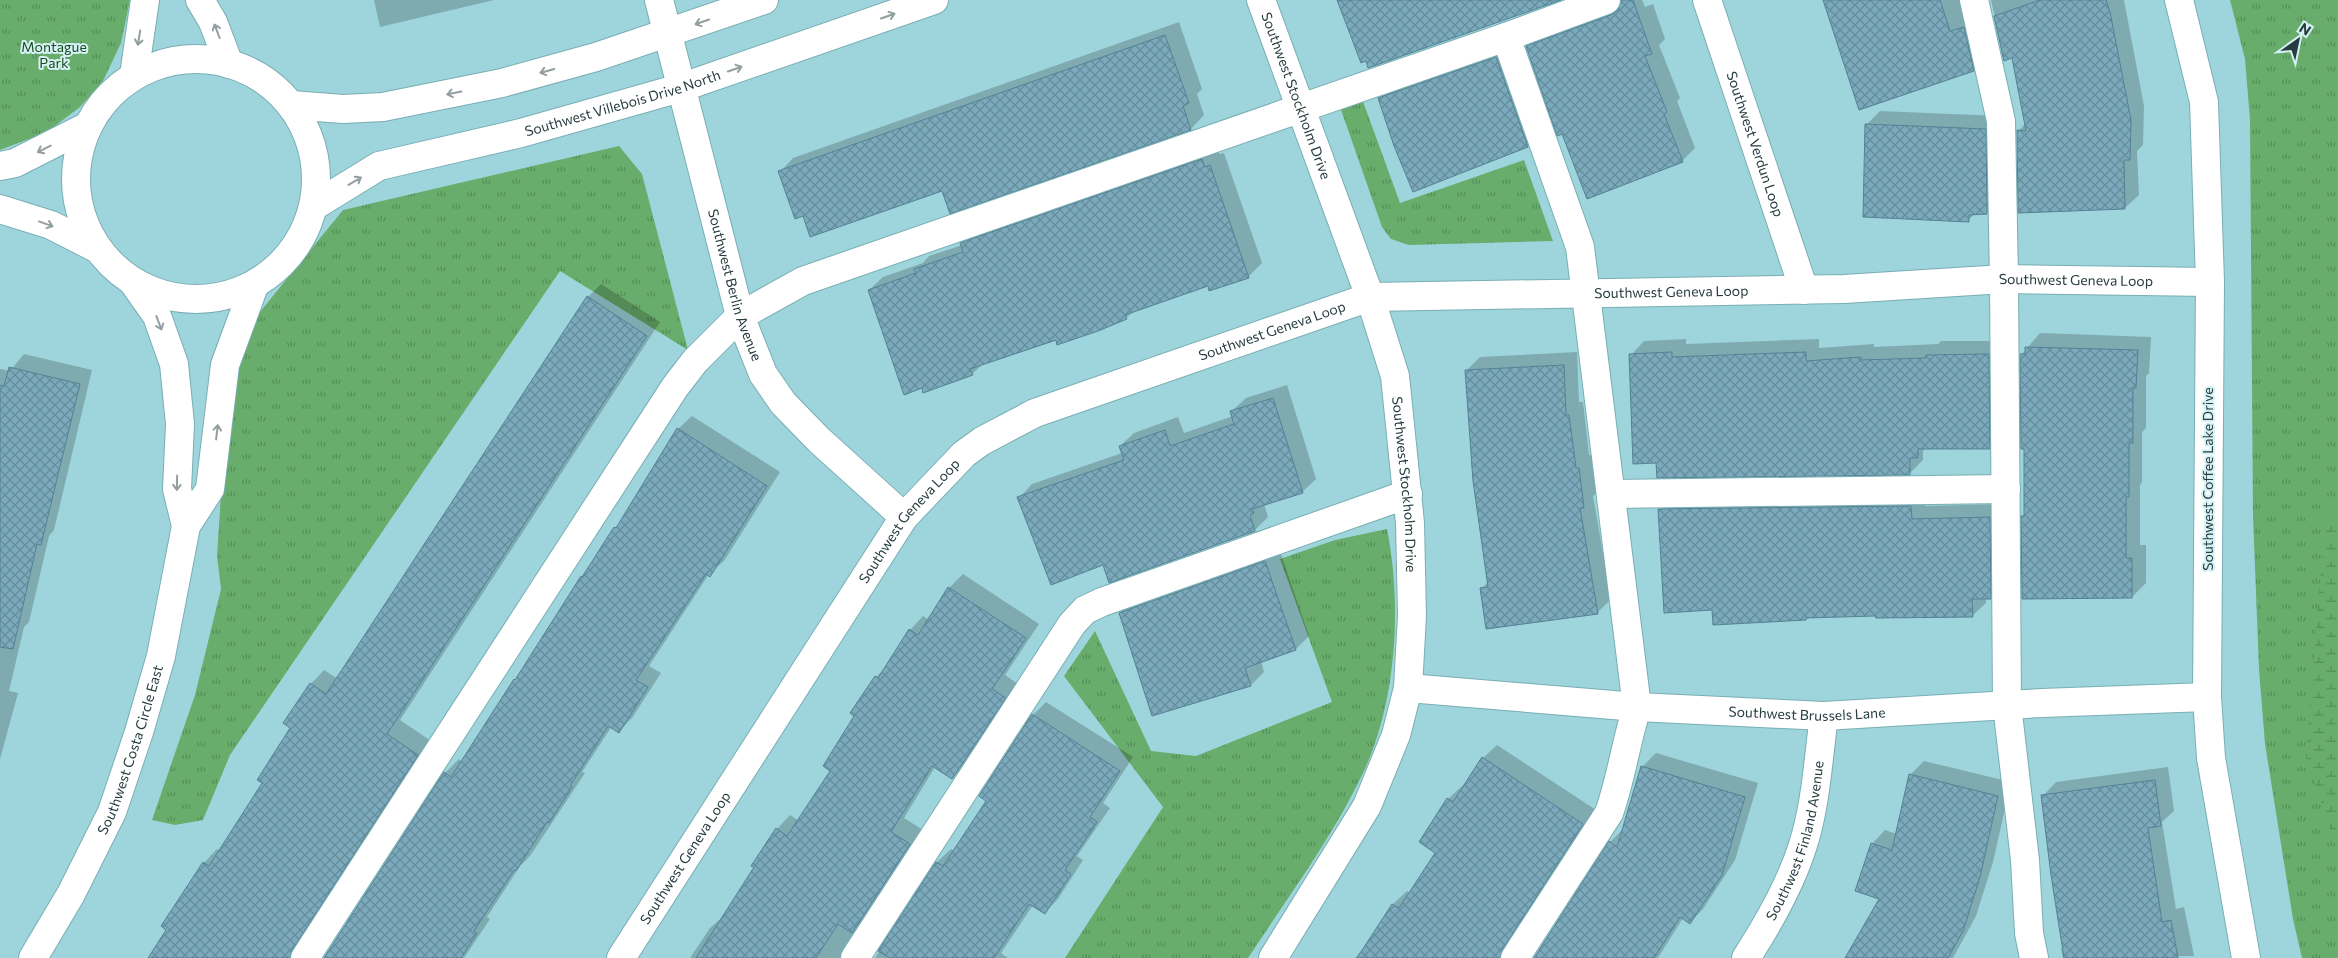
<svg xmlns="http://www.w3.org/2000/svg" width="2338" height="958" font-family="Commissioner,sans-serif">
	<defs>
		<pattern id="grass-tufts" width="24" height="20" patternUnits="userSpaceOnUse" patternTransform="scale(1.25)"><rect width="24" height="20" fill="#68ad6b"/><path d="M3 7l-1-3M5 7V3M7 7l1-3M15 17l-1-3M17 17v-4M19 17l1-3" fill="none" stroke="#558e59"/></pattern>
		<pattern id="wetland-marsh" width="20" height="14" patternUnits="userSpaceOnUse" patternTransform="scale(1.25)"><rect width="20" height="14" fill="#68ad6b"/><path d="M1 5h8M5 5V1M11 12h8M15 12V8" fill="none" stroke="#558e59"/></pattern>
		<pattern id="building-cross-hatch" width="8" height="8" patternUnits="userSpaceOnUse" patternTransform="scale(1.25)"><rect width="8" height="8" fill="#7caabd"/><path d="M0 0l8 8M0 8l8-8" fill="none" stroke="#658c9b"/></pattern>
	</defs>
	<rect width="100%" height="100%" fill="#9ed5dc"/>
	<!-- grass -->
	<path fill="url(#grass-tufts)" d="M 0,0 L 130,0 L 121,43 L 103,81 L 80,107 L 47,132 L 0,150 Z
		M 2230,0 L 2338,0 L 2338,958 L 2302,958 L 2293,919 L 2265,744 L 2259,669 L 2253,516 L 2250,120 L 2245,59 Z
		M 1361,96 L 1400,203 L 1524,160 L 1553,241 L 1409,245 L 1391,239 L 1382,227 L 1339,104 Z
		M 619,146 L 642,174 L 688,350 L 560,271 L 230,755 L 203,820 L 175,825 L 152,820 L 195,695 L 221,589 L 217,556 L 224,448 L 246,329 L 343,210 Z
		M 1387,529 C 1402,604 1397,700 1364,771 C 1333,837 1288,897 1248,958 L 1065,958 L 1163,807 L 1064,676 L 1095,631 L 1151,751 L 1196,756 L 1332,702 L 1280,559 L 1335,540 Z"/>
	<!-- wetland -->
	<path fill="url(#wetland-marsh)" d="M 2325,516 L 2338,518 L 2338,853 L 2306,757 Z"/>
	<!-- shadow -->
	<path fill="#0003" d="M 374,0 L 494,0 L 380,27 Z
		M 1622,0 L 1642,0 L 1645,7 L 1653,4 L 1665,39 L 1659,45 L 1680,98 L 1677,101 L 1695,148 L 1682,161 L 1527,47 L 1541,33 L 1623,3 Z
		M 1825,0 L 1976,0 L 1987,57 L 1973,70 Z
		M 1991,0 L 2124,0 L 2144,106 L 2143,145 L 2137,151 L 2139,195 L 2125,208 L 2018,131 L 2026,123 L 2013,57 L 2005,60 Z
		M 1179,22 L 1202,89 L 1197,94 L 1204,115 L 1191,129 L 950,212 L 943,190 L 804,215 L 780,172 L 793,158 Z
		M 1510,44 L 1541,133 L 1528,146 L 1379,98 L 1393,85 Z
		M 1880,111 L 1999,116 L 2000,199 L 1987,213 L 1976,213 L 1968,220 L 1867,124 Z
		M 1216,146 L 1219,154 L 1224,153 L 1262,263 L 1249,276 L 1210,289 L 1208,284 L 1134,311 L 1126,318 L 983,364 L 972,374 L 869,290 L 883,277 L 923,263 L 929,256 L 962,245 L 975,230 Z
		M 601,284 L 660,322 L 400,720 L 431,741 L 311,958 L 150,958 L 168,929 L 204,863 L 217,849 L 220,851 L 263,783 L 292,727 L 311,684 L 324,670 L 338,679 L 588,297 Z
		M 2040,333 L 2151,337 L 2149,373 L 2146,376 L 2146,428 L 2142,432 L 2142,482 L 2140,485 L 2140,545 L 2146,545 L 2146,583 L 2132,597 L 2023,516 L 2026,513 L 2025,448 L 2021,355 Z
		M 1686,339 L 1686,344 L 1819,339 L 1819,348 L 1874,344 L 1874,347 L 1938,344 L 1941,341 L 2002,341 L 2003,434 L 1989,447 L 1927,447 L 1923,451 L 1923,460 L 1910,473 L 1657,462 L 1631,355 L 1644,341 Z
		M 1577,352 L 1579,402 L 1583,402 L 1589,455 L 1592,455 L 1597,493 L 1593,496 L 1611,599 L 1597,613 L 1481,589 L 1488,582 L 1466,371 L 1480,357 Z
		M 24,354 L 92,370 L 54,530 L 49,536 L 29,622 L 24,627 L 9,691 L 18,693 L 0,759 L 0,369 L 10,371 Z
		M 1287,385 L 1316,479 L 1302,492 L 1264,504 L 1268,517 L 1255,530 L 1104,563 L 1019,498 L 1032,484 L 1122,453 L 1120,446 L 1134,433 L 1178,417 L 1184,433 L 1233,416 L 1232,411 L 1246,398 Z
		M 692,416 L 780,472 L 724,561 L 709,574 L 649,666 L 661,673 L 632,718 L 619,731 L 612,726 L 582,772 L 585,773 L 530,856 L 520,866 L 487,917 L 490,919 L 464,958 L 325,958 L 445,773 L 459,759 L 462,762 L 521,674 L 582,576 L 621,522 L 678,429 Z
		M 1924,493 L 1925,506 L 2003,504 L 2004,584 L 1990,598 L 1986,598 L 1986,603 L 1972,616 L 1877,614 L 1714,624 L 1714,609 L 1660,510 L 1673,496 Z
		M 1279,548 L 1309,636 L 1296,649 L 1261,661 L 1264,672 L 1251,685 L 1120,613 L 1134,599 Z
		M 963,574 L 1039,624 L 1005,675 L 1018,684 L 966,764 L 952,778 L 935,767 L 904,818 L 923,830 L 861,958 L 690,958 L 710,928 L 725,915 L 777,829 L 790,815 L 799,821 L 832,770 L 876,677 L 888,665 L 910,630 L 923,616 L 929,620 L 949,588 Z
		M 1046,702 L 1133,757 L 1103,803 L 1110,808 L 1077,856 L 1083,860 L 1058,899 L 1045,912 L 1033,905 L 1001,953 L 1008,958 L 875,958 L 937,862 L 951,849 L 954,851 L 987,800 L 1033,715 Z
		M 1497,745 L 1596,810 L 1521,958 L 1355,958 L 1370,940 L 1393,904 L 1407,891 L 1410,893 L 1437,852 L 1448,799 L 1462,786 L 1464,787 L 1483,758 Z
		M 1656,753 L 1758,783 L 1735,860 L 1703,909 L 1690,922 L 1683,918 L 1658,958 L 1535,958 L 1610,842 L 1624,828 L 1642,767 Z
		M 1924,761 L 2011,782 L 1993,862 L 1976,916 L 1953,958 L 1845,958 L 1880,898 L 1872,844 L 1885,830 L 1897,834 L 1910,775 Z
		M 2168,767 L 2174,811 L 2162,822 L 2176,909 L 2184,907 L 2194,956 L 2063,958 L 2061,949 L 2064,947 L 2043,796 L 2056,782 Z"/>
	<!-- building -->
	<path fill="url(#building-cross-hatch)" stroke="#548194" d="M 1337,0 L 1561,0 L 1368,68 L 1366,61 L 1361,63 Z
		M 1621,0 L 1633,0 L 1652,54 L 1645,56 L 1667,112 L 1664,114 L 1683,162 L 1587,199 L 1562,134 L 1557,136 L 1526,46 L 1611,15 L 1618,10 Z
		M 1823,0 L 1940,0 L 1950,31 L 1964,27 L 1974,71 L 1859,110 Z
		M 2040,0 L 2106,0 L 2110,12 L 2131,120 L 2130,160 L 2124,160 L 2125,209 L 2018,213 L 2017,130 L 2026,131 L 2012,58 L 2004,61 L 1994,16 Z
		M 1165,35 L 1189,103 L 1183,106 L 1191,130 L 950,214 L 942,191 L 810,237 L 803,216 L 795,219 L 778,171 Z
		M 1496,57 L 1528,147 L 1413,192 L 1394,146 L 1378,98 Z
		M 1865,124 L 1986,129 L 1987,214 L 1969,215 L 1969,222 L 1863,217 Z
		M 1202,159 L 1205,167 L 1210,165 L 1249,278 L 1209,291 L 1208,286 L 1125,315 L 1127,319 L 1098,331 L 1057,345 L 1056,340 L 970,369 L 973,375 L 923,393 L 922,388 L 904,395 L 868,290 L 916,273 L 914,269 L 963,252 L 960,243 Z
		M 587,296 L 647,336 L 387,734 L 418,755 L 292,950 L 290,958 L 148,958 L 166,930 L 161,926 L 203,862 L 209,866 L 262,783 L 257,780 L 290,728 L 283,723 L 310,683 L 326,694 Z
		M 2025,347 L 2138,350 L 2136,388 L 2133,388 L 2133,443 L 2129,443 L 2129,497 L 2126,497 L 2126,558 L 2132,558 L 2132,598 L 2022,599 L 2021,516 L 2024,516 L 2024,449 L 2021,449 L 2020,354 L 2025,354 Z
		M 1672,352 L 1672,357 L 1806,352 L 1806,361 L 1861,357 L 1861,360 L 1926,358 L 1926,355 L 1989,354 L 1990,449 L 1918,449 L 1918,458 L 1910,458 L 1910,475 L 1657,478 L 1656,463 L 1633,464 L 1629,354 Z
		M 1564,365 L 1566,415 L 1569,415 L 1576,468 L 1579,468 L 1584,508 L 1580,508 L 1598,614 L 1486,629 L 1480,588 L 1488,587 L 1473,481 L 1465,370 Z
		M 9,367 L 80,384 L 41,545 L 37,544 L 13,649 L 0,647 L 0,385 L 4,386 Z
		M 1273,398 L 1303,493 L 1252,509 L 1254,513 L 1250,515 L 1255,531 L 1109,583 L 1103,565 L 1051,585 L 1017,497 L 1124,460 L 1119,446 L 1165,430 L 1170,446 L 1234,424 L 1230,411 Z
		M 677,428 L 767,486 L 710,577 L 706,574 L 636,680 L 648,687 L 619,733 L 608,726 L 570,786 L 572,787 L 549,823 L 547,822 L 516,871 L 514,870 L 474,931 L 477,933 L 461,958 L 324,958 L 444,772 L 451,777 L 514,679 L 515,680 L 581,576 L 582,577 L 614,527 L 616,528 Z
		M 1911,506 L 1912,519 L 1990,517 L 1991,599 L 1972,599 L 1973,617 L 1876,618 L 1875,616 L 1806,618 L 1806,620 L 1713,625 L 1712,610 L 1664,613 L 1658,509 Z
		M 1265,561 L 1296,650 L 1245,668 L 1251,686 L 1152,716 L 1119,613 Z
		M 948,587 L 1026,638 L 992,689 L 1006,698 L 952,779 L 932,766 L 891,832 L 910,844 L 852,933 L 838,924 L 816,958 L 696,958 L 754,867 L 751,866 L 776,828 L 787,836 L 830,771 L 823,766 L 854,716 L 850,713 L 875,676 L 878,678 L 909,629 L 918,635 Z
		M 1032,714 L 1120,771 L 1090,817 L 1097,822 L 1065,870 L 1071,874 L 1045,914 L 1029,904 L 994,958 L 890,958 L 878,951 L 936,862 L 943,866 L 986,801 L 979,796 Z
		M 1482,757 L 1583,824 L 1502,950 L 1500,958 L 1357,958 L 1392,904 L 1399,908 L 1435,853 L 1419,842 L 1447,798 L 1453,802 Z
		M 1641,766 L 1745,797 L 1722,875 L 1690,924 L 1680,917 L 1654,958 L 1534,958 L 1609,841 L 1617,847 Z
		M 1909,774 L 1998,796 L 1980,877 L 1963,931 L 1948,958 L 1845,958 L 1879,899 L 1855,891 L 1871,843 L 1892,850 Z
		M 2155,780 L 2161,826 L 2148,828 L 2162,922 L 2171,920 L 2178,958 L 2064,958 L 2051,875 L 2041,795 Z"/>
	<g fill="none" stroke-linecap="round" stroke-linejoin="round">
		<defs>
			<g id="minor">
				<path d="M 200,0 L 213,22 L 229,64"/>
				<path id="s1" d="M 659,0 L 740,316 L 763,374 L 783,403 L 819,440 L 904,517"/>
				<path id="s2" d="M 1261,0 L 1370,297 L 1395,376 L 1410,523 L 1412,616 L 1408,688 L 1396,735 L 1367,806 L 1273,958"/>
				<path id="s3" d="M 1707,0 L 1804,290"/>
				<path d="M 1974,0 L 2001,121 L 2004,279 L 2007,705 L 2025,860 L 2029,933 L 2034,958"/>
				<path d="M 2179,0 L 2204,102 L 2210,282 L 2207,697 L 2211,758 L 2246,958"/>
				<path d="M 1506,37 L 1580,247 L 1637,707 C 1626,742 1621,779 1609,813 L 1515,958"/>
				<circle cx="196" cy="179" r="120"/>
				<path d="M 134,75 L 145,0"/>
				<path d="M 291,105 L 343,109 L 383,107 L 502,83 L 596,57 L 764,0"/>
				<path d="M 0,166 L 15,163 L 86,127"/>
				<path id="s4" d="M 314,206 L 379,166 L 521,133 L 680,88 L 934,0"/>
				<path d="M 0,209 L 51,225 L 96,248"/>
				<path d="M 133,282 L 157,316 L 174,364 L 180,424 L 177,489 L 186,526"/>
				<path d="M 1611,494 L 2006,489"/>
				<path id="s5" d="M 1408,688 L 1637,707 L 1824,716 L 2042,703 L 2207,697"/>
				<path id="s6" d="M 33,958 L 71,894 L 112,812 L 139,732 L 161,656 L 186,526 L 210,489 L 225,365 L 254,286"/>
				<path d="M 305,958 L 675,387 L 695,361 L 740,316 L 803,281 L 1506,37 L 1606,0"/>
				<path id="s7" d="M 621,958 L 904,517 L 964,454 L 982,441 L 1035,413 L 1370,297 L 1844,289 L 2004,279 L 2210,282"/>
				<path d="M 855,958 L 1072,624 L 1085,610 L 1102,602 L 1408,494"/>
				<path id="s8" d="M 1746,958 C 1768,924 1789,888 1802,848 C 1816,806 1818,760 1824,716"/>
			</g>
		</defs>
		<!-- minor casing -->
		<use href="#minor" stroke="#78aeb4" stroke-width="30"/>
		<!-- minor -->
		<use href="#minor" stroke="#fff" stroke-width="28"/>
	</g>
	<!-- one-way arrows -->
	<defs><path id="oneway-shaft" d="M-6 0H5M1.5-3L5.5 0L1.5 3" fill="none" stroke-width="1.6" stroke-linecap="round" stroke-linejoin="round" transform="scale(1.25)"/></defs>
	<g stroke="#929e9f">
		<use href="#oneway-shaft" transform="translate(888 16) rotate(-19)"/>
		<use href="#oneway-shaft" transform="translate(702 22) rotate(161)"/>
		<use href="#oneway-shaft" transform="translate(217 31) rotate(-111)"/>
		<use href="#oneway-shaft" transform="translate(139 38) rotate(99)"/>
		<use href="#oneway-shaft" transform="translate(735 69) rotate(-19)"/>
		<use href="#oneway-shaft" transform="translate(547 71) rotate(164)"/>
		<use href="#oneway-shaft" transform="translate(454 93) rotate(169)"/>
		<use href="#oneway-shaft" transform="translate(44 149) rotate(153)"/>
		<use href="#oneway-shaft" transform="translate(355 181) rotate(-31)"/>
		<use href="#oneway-shaft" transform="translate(46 224) rotate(20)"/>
		<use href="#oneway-shaft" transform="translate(159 323) rotate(69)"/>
		<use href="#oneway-shaft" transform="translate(217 432) rotate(-83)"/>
		<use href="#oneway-shaft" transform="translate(177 483) rotate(91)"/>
	</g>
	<g text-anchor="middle" stroke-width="4" stroke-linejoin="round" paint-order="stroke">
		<!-- park labels -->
		<g font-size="14" fill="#184c1d" stroke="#d6f1f4">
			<text x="54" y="52">Montague<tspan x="54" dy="16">Park</tspan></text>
		</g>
		<!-- street labels -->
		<g font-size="14" fill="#263c3f" stroke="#d6f1f4">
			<text dy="5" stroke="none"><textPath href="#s2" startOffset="102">Southwest Stockholm Drive</textPath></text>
			<text dy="5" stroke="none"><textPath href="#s4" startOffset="328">Southwest Villebois Drive North</textPath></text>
			<text dy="5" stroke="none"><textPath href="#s3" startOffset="152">Southwest Verdun Loop</textPath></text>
			<text dy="5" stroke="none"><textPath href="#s7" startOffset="1754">Southwest Geneva Loop</textPath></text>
			<text dy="5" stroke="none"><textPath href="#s1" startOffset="295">Southwest Berlin Avenue</textPath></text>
			<text dy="5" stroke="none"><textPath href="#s7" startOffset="1349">Southwest Geneva Loop</textPath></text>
			<text dy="5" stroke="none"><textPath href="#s7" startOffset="944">Southwest Geneva Loop</textPath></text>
			<text transform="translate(2208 479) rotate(-90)" y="5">Southwest Coffee Lake Drive</text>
			<text dy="5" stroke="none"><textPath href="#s2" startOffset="508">Southwest Stockholm Drive</textPath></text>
			<text dy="5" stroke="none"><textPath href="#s7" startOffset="524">Southwest Geneva Loop</textPath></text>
			<text dy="5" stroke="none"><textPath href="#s5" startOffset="400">Southwest Brussels Lane</textPath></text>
			<text dy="5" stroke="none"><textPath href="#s6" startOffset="231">Southwest Costa Circle East</textPath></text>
			<text dy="5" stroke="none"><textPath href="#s8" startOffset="129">Southwest Finland Avenue</textPath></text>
			<text dy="5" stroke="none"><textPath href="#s7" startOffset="119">Southwest Geneva Loop</textPath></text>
		</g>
	</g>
	<!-- north arrow -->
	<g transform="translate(2298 40) rotate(33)" stroke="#d6f1f4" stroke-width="4" paint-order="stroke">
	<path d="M0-4L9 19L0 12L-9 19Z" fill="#263c3f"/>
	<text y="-8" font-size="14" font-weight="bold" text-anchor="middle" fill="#263c3f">N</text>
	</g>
</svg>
